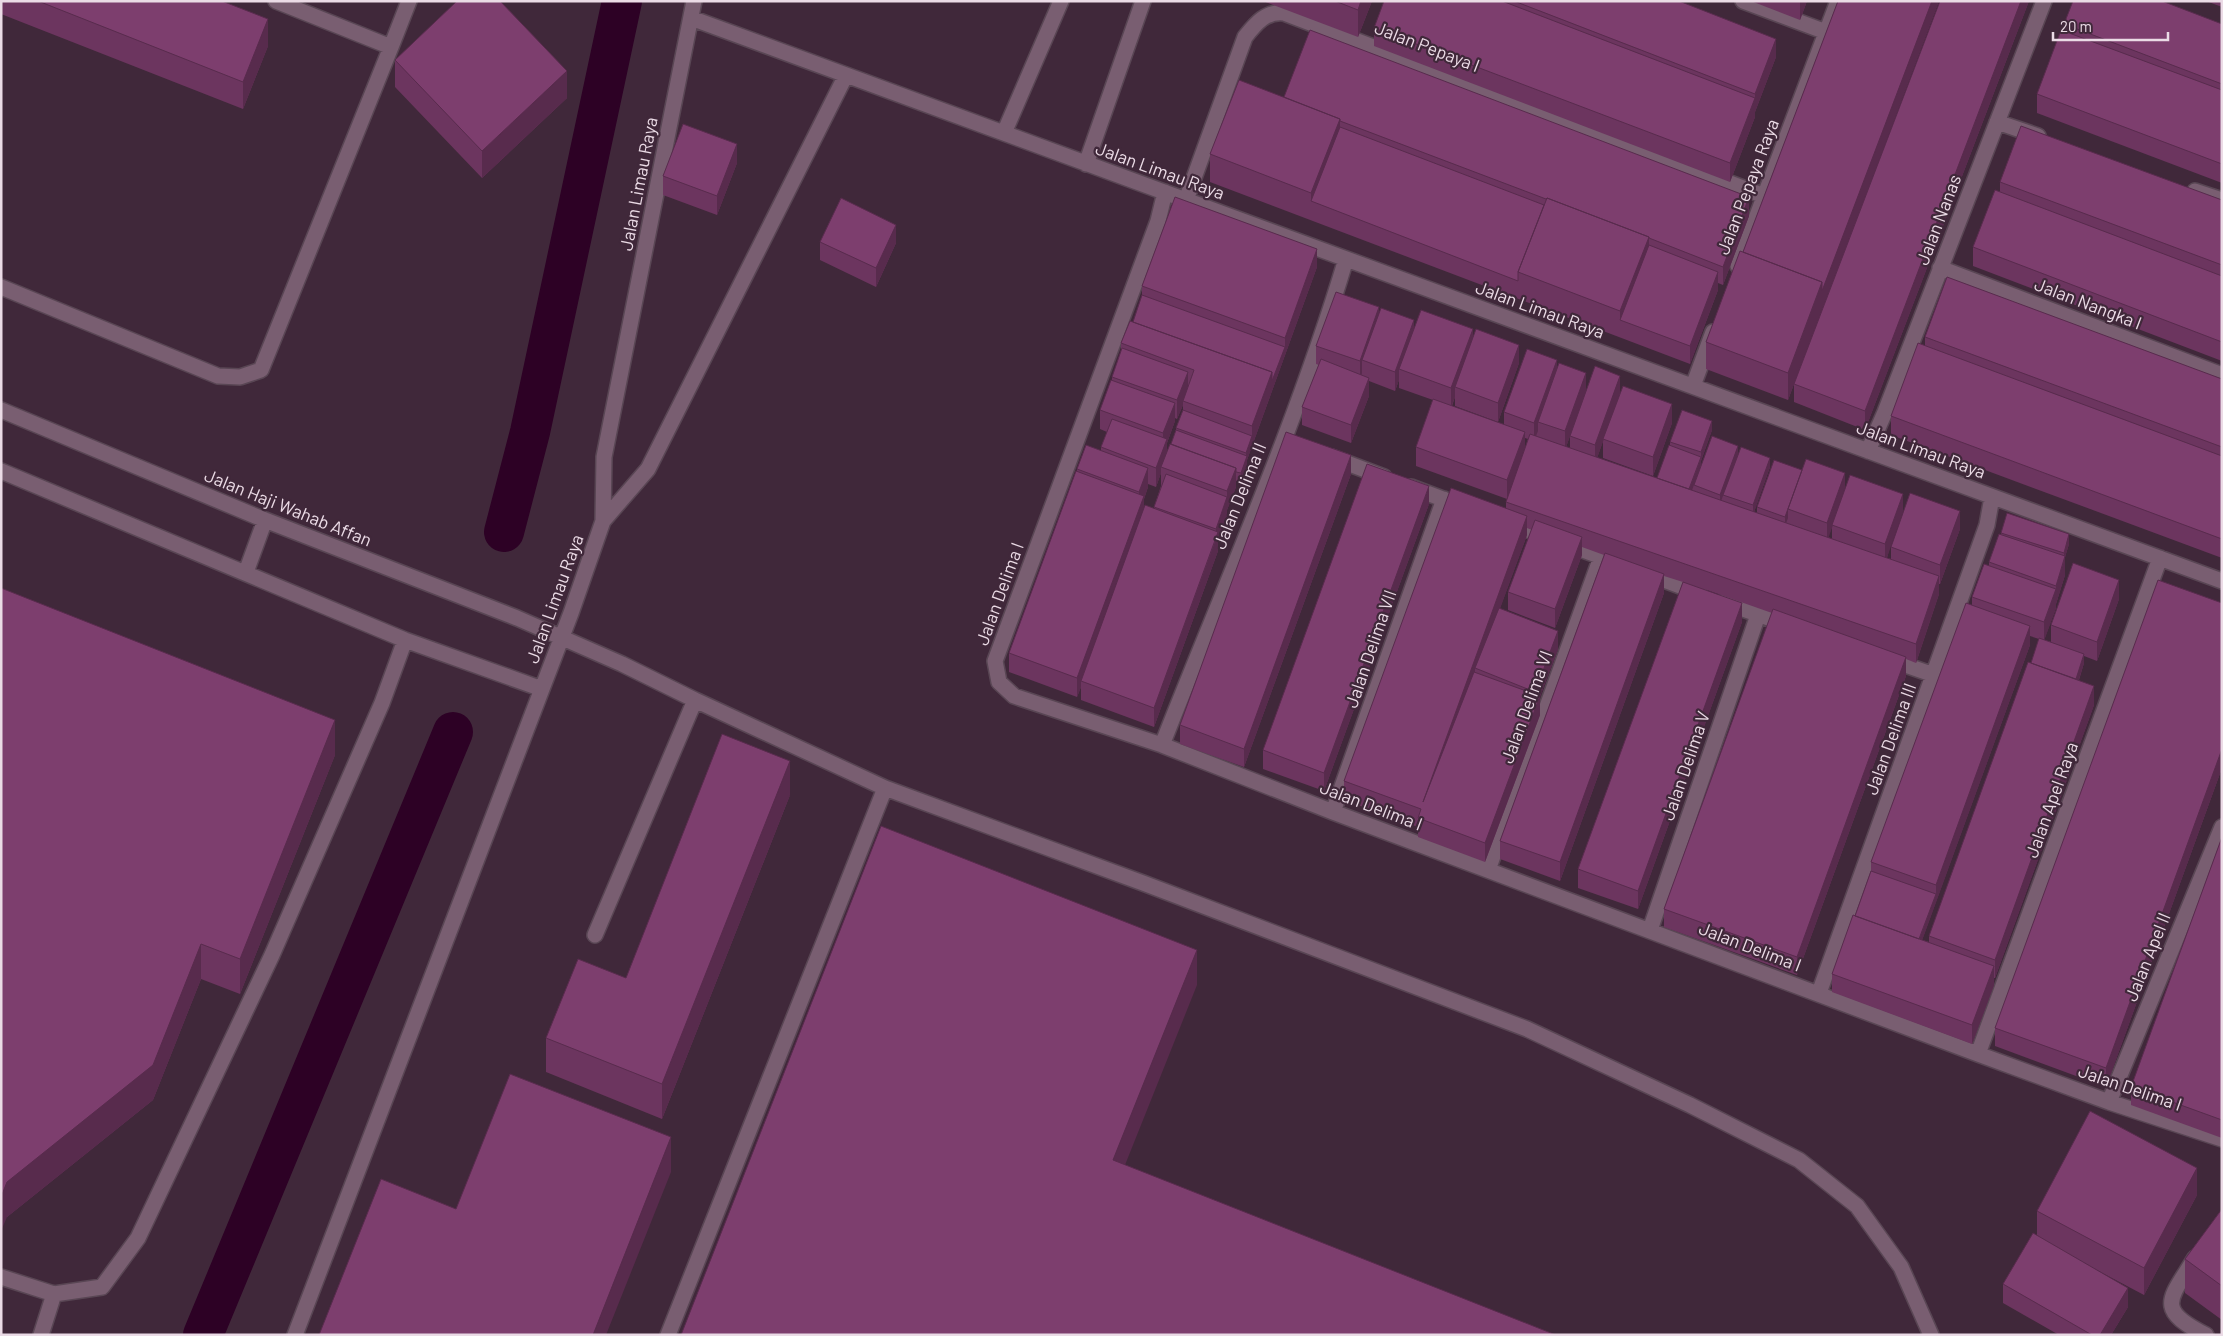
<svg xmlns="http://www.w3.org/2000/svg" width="2223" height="1336" font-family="Barlow,sans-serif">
	<rect width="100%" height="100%" fill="#40283a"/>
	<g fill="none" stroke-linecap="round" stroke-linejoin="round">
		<!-- canal -->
		<path stroke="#2d0125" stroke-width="40" d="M 504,532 L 530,432 L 622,1
			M 203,1335 L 453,732"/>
		<defs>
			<path id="minor" d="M 276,1 L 391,47 L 409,1
				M 1743,1 L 1826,32
				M 691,18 L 2222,581
				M 1997,122 L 2038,136
				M 1004,133 L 1061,1
				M 1086,164 L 1143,1
				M 2195,191 L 2222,200
				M 1165,192 L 1158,221 L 995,661 L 999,682 L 1014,696 L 1162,745 L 1333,812 L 1978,1054 L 2109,1102 L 2222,1139
				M 1186,200 L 1245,37 C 1256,23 1266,11 1284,13 L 1764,196
				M 1738,266 L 1838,1
				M 1940,268 L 2222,375
				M 1,287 L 218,376 L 240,377 L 261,370 L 391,47
				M 1693,386 L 1713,332
				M 1,410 L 265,520 L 517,618 L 622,664 L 695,700 L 885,788 L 1143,883 L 1527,1029 L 1690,1105 L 1799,1160 L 1857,1206 L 1901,1267 L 1931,1335
				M 1868,451 L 1885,412 L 2044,1
				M 1331,457 L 1384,477
				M 1,471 L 405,640 L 542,689
				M 1411,487 L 1464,507
				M 603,521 L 648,469 L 846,75
				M 1509,523 L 1621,564
				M 246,572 L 265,520
				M 1645,573 L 1699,593
				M 1723,602 L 1788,625
				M 1888,659 L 1934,675
				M 1162,745 C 1225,585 1297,423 1346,259
				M 1333,812 L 1444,499
				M 1488,870 L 1601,557
				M 1650,930 L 1758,615
				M 595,935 L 695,700
				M 1819,993 L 1987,525 L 1992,497
				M 1978,1054 L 2160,558
				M 2109,1102 L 2222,827
				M 2195,1258 C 2170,1299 2154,1309 2206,1335
				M 1,1277 L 54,1294 L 102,1287 L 138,1238 L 272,955 L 382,703 L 405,640
				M 41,1335 L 54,1294
				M 295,1335 L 571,613 L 603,521 L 604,457 L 694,1
				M 668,1335 L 885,788"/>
		</defs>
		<!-- minor casing -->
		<use href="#minor" stroke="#594654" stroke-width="18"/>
		<!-- minor -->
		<use href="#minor" stroke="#795e71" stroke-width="15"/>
	</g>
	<!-- wall -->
	<path fill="#6c355f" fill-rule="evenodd" d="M 1,1 L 222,1 L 268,46 L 243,109 L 1,14 Z
		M 1263,1 L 1372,1 L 1358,37 Z
		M 1384,1 L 1679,1 L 1776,57 L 1755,112 L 1755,117 L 1730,182 L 1374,46 L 1374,28 Z
		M 1751,1 L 1807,1 L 1800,20 Z
		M 1838,1 L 1939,1 L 1817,323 L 1940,1 L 2029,1 L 1865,430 L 1794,402 L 1794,384 L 1788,400 L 1706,369 L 1706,342 L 1743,252 Z
		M 2206,1 L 2222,1 L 2222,7 Z
		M 2064,24 L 2222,24 L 2222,183 L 2037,113 L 2037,94 L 2064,31 Z
		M 395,60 L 567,98 L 482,178 L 395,87 Z
		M 1284,97 L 1749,216 L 1723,285 L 1718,283 L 1718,290 L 1690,364 L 1210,182 L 1210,154 Z
		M 737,163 L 717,215 L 663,195 L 663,176 Z
		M 2000,182 L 2222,200 L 2222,361 L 1973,266 L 1973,247 L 2000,192 Z
		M 820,242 L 896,243 L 876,287 L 820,260 Z
		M 1317,267 L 1247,460 L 1247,465 L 1241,483 L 1236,481 L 1236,487 L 1227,510 L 1227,515 L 1218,541 L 1218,551 L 1154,727 L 1081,700 L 1081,687 L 1077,697 L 1009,672 L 1009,653 L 1077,471 L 1077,469 L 1101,451 L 1101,447 L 1107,432 L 1100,429 L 1100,410 L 1112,380 L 1112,377 L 1121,351 L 1121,343 L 1133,322 L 1142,295 L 1142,286 ZM 1183,405 L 1183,410 L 1176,428 L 1176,430 L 1171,444 L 1167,452 L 1167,443 L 1175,421 L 1175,418 L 1177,419 ZM 1161,473 L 1161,486 L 1154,507 L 1154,509 L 1144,509 L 1144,499 L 1148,487 L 1148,484 L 1156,487 Z
		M 1379,313 L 1414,328 L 1473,338 L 1519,363 L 1498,422 L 1455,406 L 1455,397 L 1452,406 L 1504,425 L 1504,412 L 1557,370 L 1586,392 L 1566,447 L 1570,448 L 1570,436 L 1620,392 L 1672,423 L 1653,476 L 1603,458 L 1603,441 L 1597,458 L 1657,478 L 1670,446 L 1670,442 L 1712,430 L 1701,461 L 1701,466 L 1738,455 L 1770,467 L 1754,512 L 1757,513 L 1757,507 L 1845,490 L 1903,494 L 1887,558 L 1891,559 L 1891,547 L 1960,529 L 1940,584 L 1939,584 L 1939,594 L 1916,663 L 1906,659 L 1906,676 L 1797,975 L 1664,927 L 1664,909 L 1772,613 L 1704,589 L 1742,622 L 1638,909 L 1578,888 L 1578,869 L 1683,582 L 1664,576 L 1664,593 L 1560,881 L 1500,859 L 1500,841 L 1604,555 L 1582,547 L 1582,555 L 1555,628 L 1508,610 L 1508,592 L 1532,530 L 1527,528 L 1527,535 L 1500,608 L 1558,649 L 1540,696 L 1540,715 L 1485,862 L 1418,837 L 1418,827 L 1344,800 L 1344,781 L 1506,509 L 1506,502 L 1507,499 L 1416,466 L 1416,447 L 1433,400 L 1399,388 L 1399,380 L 1395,391 L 1369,381 L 1369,396 L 1351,443 L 1302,425 L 1302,407 L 1319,365 L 1316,364 L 1316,346 ZM 1525,438 L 1528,439 L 1525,448 ZM 1832,527 L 1832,539 L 1828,537 Z
		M 1925,337 L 2222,379 L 2222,558 L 1891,435 L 1891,416 L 1925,346 Z
		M 1351,474 L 1244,767 L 1180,744 L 1180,725 Z
		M 1429,504 L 1324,791 L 1263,769 L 1263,750 Z
		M 2001,533 L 2069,544 L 2065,557 L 2065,575 L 2056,604 L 2056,608 L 2044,640 L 2051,642 L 2051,625 L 2119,599 L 2097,661 L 2084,656 L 2084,663 L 2079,680 L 2094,705 L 1995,978 L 1994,978 L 1994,985 L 1972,1044 L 1832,992 L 1832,974 L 1855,916 L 1871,871 L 1871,862 L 1972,606 L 1972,597 L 1989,566 L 1989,562 L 2001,534 ZM 2030,636 L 2039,639 L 2031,663 L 1929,936 L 1929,942 L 1922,940 L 2030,645 Z
		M 1,588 L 335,755 L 240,994 L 201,979 L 153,1100 L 7,1217 Z
		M 2222,603 L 2222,768 L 2106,1087 L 1995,1046 L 1995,1028 Z
		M 790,795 L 662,1119 L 546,1072 L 546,1038 L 626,978 Z
		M 2222,837 L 2222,1138 L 2131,1105 L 2131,1087 Z
		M 2197,1195 L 2144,1295 L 2093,1268 L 2128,1307 L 2111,1335 L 2059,1335 L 2003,1303 L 2003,1284 L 2037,1235 L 2037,1211 Z
		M 2222,1209 L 2222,1320 L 2185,1293 L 2185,1259 Z"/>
	<!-- shaded-wall -->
	<path fill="#582b4d" d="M 1361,1 L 1372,1 L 1358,37 L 1358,10 Z
		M 1800,1 L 1807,1 L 1800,20 Z
		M 1932,1 L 1939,1 L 1788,400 L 1788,373 L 1822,282 Z
		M 2021,1 L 2029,1 L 1865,430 L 1865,411 Z
		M 268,19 L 268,46 L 243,109 L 243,82 Z
		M 1776,39 L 1776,57 L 1755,112 L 1755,94 Z
		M 567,71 L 567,98 L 482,178 L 482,151 Z
		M 1755,98 L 1755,117 L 1730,182 L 1730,163 Z
		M 1340,119 L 1340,146 L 1311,201 L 1311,193 Z
		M 737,144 L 737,163 L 717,215 L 717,196 Z
		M 1749,197 L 1749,216 L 1723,285 L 1723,267 Z
		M 896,225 L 896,243 L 876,287 L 876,268 Z
		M 1649,237 L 1649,264 L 1620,320 L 1620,311 Z
		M 1317,249 L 1317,267 L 1247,460 L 1247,465 L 1241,483 L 1241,473 L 1246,458 L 1246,453 L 1252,436 L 1252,426 L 1272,372 L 1285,347 L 1285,338 Z
		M 1718,272 L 1718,290 L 1690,364 L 1690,346 Z
		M 1379,307 L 1379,326 L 1362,360 L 1362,373 L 1360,380 L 1360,361 Z
		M 1414,320 L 1414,339 L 1399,369 L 1399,380 L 1395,391 L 1395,372 Z
		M 1473,329 L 1473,347 L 1455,387 L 1455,397 L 1451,407 L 1451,388 Z
		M 1519,345 L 1519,363 L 1498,422 L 1498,403 Z
		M 1557,360 L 1557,379 L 1538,422 L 1538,431 L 1534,441 L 1534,423 Z
		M 1188,372 L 1188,390 L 1183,401 L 1183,405 L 1177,419 L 1177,400 Z
		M 1586,373 L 1586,392 L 1565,450 L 1565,431 Z
		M 1620,376 L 1620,394 L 1595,464 L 1595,445 Z
		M 1369,378 L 1369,396 L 1351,443 L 1351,425 Z
		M 1175,403 L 1175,421 L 1167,443 L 1167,458 L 1161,467 L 1161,473 L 1156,487 L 1156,468 L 1163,448 L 1163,433 Z
		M 1672,404 L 1672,423 L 1653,476 L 1653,457 Z
		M 1712,421 L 1712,430 L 1701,461 L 1701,466 L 1688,501 L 1688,492 L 1701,458 L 1701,452 Z
		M 1525,432 L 1525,451 L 1507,499 L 1507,480 Z
		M 1738,446 L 1738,455 L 1720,504 L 1720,495 Z
		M 1351,455 L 1351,474 L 1244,767 L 1244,749 Z
		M 1770,458 L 1770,467 L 1753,515 L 1753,505 Z
		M 1148,468 L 1148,487 L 1144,499 L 1144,514 L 1081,681 L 1081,687 L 1077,697 L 1077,678 L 1139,507 L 1139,492 Z
		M 1236,468 L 1236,487 L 1227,510 L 1227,515 L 1218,541 L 1218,551 L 1154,727 L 1154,708 L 1216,539 L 1216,529 L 1227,497 L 1227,491 Z
		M 1802,470 L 1788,509 L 1788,518 L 1785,526 L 1785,517 Z
		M 1845,473 L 1845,491 L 1827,542 L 1827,523 Z
		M 1429,486 L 1429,504 L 1324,791 L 1324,773 Z
		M 1903,494 L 1903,513 L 1885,563 L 1885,544 Z
		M 1960,511 L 1960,529 L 1940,584 L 1940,565 Z
		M 1527,516 L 1527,535 L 1478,669 L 1475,668 L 1475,677 L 1423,802 Z
		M 2069,534 L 2069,544 L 2065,557 L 2065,575 L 2056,604 L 2056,608 L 2044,641 L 2044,622 L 2056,589 L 2056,586 L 2064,561 L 2064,553 Z
		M 1582,537 L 1582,555 L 1555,628 L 1555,609 Z
		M 1664,574 L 1664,593 L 1560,881 L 1560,862 Z
		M 1939,576 L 1939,594 L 1916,663 L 1916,644 Z
		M 2119,580 L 2119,599 L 2097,661 L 2097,642 Z
		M 1742,603 L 1742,622 L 1638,909 L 1638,891 Z
		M 2030,626 L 2030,645 L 1919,949 L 1919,940 L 1936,894 L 1936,885 Z
		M 1558,631 L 1558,649 L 1535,710 L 1535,692 Z
		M 2084,654 L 2084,663 L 2074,695 L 2074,685 Z
		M 1906,657 L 1906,676 L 1797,975 L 1797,957 Z
		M 2094,686 L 2094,705 L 1995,978 L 1995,960 Z
		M 1540,696 L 1540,715 L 1485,862 L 1485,843 Z
		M 335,720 L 335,755 L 240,994 L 240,959 Z
		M 2222,749 L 2222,768 L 2106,1087 L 2106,1068 Z
		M 790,761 L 790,795 L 662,1119 L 662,1084 Z
		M 201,944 L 201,979 L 153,1100 L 7,1217 L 1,1231 L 1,1197 L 7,1182 Z
		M 1197,950 L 1197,985 L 1113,1195 L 1113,1160 Z
		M 1994,966 L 1994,985 L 1972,1044 L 1972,1025 Z
		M 671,1137 L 671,1172 L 606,1335 L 593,1335 Z
		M 2197,1168 L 2197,1195 L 2144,1295 L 2144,1268 Z
		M 2128,1288 L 2128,1307 L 2111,1335 L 2100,1335 Z"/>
	<!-- building -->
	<path fill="#7d3e6e" stroke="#582b4d" d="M 38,1 L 222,1 L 268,19 L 243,82 Z
		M 457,1 L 500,1 L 567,71 L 482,151 L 395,60 Z
		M 1335,1 L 1361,1 L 1358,10 Z
		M 1384,1 L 1502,1 L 1755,98 L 1730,163 L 1374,28 Z
		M 1514,1 L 1679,1 L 1776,39 L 1755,94 Z
		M 1838,1 L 1932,1 L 1822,291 L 1822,282 L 1743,252 Z
		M 1940,1 L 2021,1 L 1865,411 L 1794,384 Z
		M 2073,1 L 2162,1 L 2222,24 L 2222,84 L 2064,24 Z
		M 1310,30 L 1749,197 L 1723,267 L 1649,238 L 1649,237 L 1547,198 L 1546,199 L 1340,121 L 1340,119 L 1284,97 Z
		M 2061,30 L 2222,90 L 2222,164 L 2037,94 Z
		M 1239,80 L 1340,119 L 1311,193 L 1210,154 Z
		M 683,124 L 737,144 L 717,196 L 663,176 Z
		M 2021,126 L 2222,200 L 2222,265 L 2000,182 Z
		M 1340,127 L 1544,205 L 1518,272 L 1518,281 L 1311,201 Z
		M 1995,190 L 2222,276 L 2222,342 L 1973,247 Z
		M 1175,197 L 1317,249 L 1285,338 L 1142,286 Z
		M 841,198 L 896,225 L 876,268 L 820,242 Z
		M 1547,198 L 1649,237 L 1620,311 L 1518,272 Z
		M 1649,245 L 1718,272 L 1690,346 L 1620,320 Z
		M 1740,251 L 1822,282 L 1788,373 L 1706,342 Z
		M 1947,277 L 2222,379 L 2222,447 L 1925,337 Z
		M 1336,292 L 1379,307 L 1360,361 L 1316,346 Z
		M 1142,295 L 1285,347 L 1272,381 L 1272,372 L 1133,322 Z
		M 1381,308 L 1414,320 L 1395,372 L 1362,360 Z
		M 1421,310 L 1473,329 L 1451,388 L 1399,369 Z
		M 1130,321 L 1272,372 L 1252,426 L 1183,401 L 1194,370 L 1121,343 Z
		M 1476,329 L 1519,345 L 1498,403 L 1455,387 Z
		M 1918,343 L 2222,456 L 2222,539 L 1891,416 Z
		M 1122,348 L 1188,372 L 1177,400 L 1112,377 Z
		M 1527,349 L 1557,360 L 1534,423 L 1504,412 Z
		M 1321,359 L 1369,378 L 1351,425 L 1302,407 Z
		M 1559,363 L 1586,373 L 1565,431 L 1538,422 Z
		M 1595,366 L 1620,376 L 1595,445 L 1570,436 Z
		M 1111,380 L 1175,403 L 1163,433 L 1100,410 Z
		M 1623,386 L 1672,404 L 1653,457 L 1603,439 Z
		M 1433,399 L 1525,432 L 1507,480 L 1416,447 Z
		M 1183,410 L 1252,436 L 1246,453 L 1176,428 Z
		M 1682,410 L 1712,421 L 1701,452 L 1670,442 Z
		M 1112,419 L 1167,439 L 1156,468 L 1101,447 Z
		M 1176,430 L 1247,456 L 1241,473 L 1236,472 L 1236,468 L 1171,444 Z
		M 1286,432 L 1351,455 L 1244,749 L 1180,725 Z
		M 1530,434 L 1939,576 L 1916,644 L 1506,502 Z
		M 1712,436 L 1738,446 L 1720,495 L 1694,485 Z
		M 1170,444 L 1236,468 L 1227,491 L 1161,467 Z
		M 1086,445 L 1148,468 L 1139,492 L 1077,469 Z
		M 1669,445 L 1701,457 L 1689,489 L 1657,478 Z
		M 1741,447 L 1770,458 L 1753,505 L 1723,495 Z
		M 1806,459 L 1845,473 L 1827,523 L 1788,509 Z
		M 1774,460 L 1802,470 L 1785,517 L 1757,507 Z
		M 1367,464 L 1429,486 L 1324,773 L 1263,750 Z
		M 1076,471 L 1144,496 L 1077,678 L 1009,653 Z
		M 1166,474 L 1227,497 L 1216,529 L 1154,507 Z
		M 1850,475 L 1903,494 L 1885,544 L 1832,525 Z
		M 1451,488 L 1527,516 L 1423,802 L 1474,672 L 1540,696 L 1485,843 L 1418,818 L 1421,809 L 1344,781 Z
		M 1910,493 L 1960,511 L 1940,565 L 1891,547 Z
		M 1145,505 L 1218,532 L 1154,708 L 1081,681 Z
		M 2007,513 L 2069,534 L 2064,553 L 2001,533 Z
		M 1535,520 L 1582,537 L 1555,609 L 1508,592 Z
		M 1999,534 L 2065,556 L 2056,586 L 1989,562 Z
		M 1605,553 L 1664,574 L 1560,862 L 1500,841 Z
		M 2073,563 L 2119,580 L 2097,642 L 2051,625 Z
		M 1984,564 L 2056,589 L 2044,622 L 1972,597 Z
		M 2158,580 L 2222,603 L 2222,749 L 2106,1068 L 1995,1028 Z
		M 1683,582 L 1742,603 L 1638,891 L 1578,869 Z
		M 1,588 L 335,720 L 240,959 L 201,944 L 153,1065 L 7,1182 L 1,1197 Z
		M 1966,603 L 2030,626 L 1936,885 L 1871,862 Z
		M 1499,608 L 1558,631 L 1535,692 L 1475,668 Z
		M 1773,609 L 1906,657 L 1797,957 L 1664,909 Z
		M 2039,638 L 2084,654 L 2076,679 L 2031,663 Z
		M 2028,662 L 2094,686 L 1995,960 L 1929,936 Z
		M 722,734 L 790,761 L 662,1084 L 546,1038 L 578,959 L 626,978 Z
		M 881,826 L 1197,950 L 1113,1160 L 1556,1335 L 681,1335 Z
		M 2222,837 L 2222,1120 L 2131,1087 Z
		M 1871,871 L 1936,894 L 1919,939 L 1855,916 Z
		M 1853,915 L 1994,966 L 1972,1025 L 1832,974 Z
		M 510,1074 L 671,1137 L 593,1335 L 319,1335 L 381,1179 L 456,1209 Z
		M 2090,1111 L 2197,1168 L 2144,1268 L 2037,1211 Z
		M 2222,1209 L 2222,1286 L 2185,1259 Z
		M 2033,1233 L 2128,1288 L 2100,1335 L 2092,1335 L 2003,1284 Z"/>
	<g text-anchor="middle" stroke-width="4.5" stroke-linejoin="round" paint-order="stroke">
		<!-- street labels -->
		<g font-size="18" fill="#ebdbe6" stroke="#40283a">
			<text transform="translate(1427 47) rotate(21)" y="6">Jalan Pepaya I</text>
			<text transform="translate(1160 171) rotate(20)" y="6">Jalan Limau Raya</text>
			<text transform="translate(639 184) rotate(-79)" y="6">Jalan Limau Raya</text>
			<text transform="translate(1748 187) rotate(-69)" y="6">Jalan Pepaya Raya</text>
			<text transform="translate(1939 220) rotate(-69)" y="6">Jalan Nanas</text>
			<text transform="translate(2088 304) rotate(21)" y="6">Jalan Nangka I</text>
			<text transform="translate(1540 310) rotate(20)" y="6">Jalan Limau Raya</text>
			<text transform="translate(1921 450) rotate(20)" y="6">Jalan Limau Raya</text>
			<text transform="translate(1240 496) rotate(-68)" y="6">Jalan Delima II</text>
			<text transform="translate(288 508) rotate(22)" y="6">Jalan Haji Wahab Affan</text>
			<text transform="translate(1000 594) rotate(-70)" y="6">Jalan Delima I</text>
			<text transform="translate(555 599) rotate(-70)" y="6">Jalan Limau Raya</text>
			<text transform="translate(1371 649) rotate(-71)" y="6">Jalan Delima VII</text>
			<text transform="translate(1527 707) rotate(-70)" y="6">Jalan Delima VI</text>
			<text transform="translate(1891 739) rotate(-70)" y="6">Jalan Delima III</text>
			<text transform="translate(1686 766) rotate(-71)" y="6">Jalan Delima V</text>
			<text transform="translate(2052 800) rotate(-70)" y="6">Jalan Apel Raya</text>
			<text transform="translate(1371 806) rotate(21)" y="6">Jalan Delima I</text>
			<text transform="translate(1750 947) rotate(21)" y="6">Jalan Delima I</text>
			<text transform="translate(2148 957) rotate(-68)" y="6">Jalan Apel II</text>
			<text transform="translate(2130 1088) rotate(19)" y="6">Jalan Delima I</text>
		</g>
	</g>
	<!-- border -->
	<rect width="2223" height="1336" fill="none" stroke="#ebdbe6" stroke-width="5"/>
	<!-- scale -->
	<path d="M2053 32v8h115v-8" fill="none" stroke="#ebdbe6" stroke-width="2.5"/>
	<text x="2060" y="32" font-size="15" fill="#ebdbe6" stroke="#40283a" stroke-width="4" paint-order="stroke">20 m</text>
</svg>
